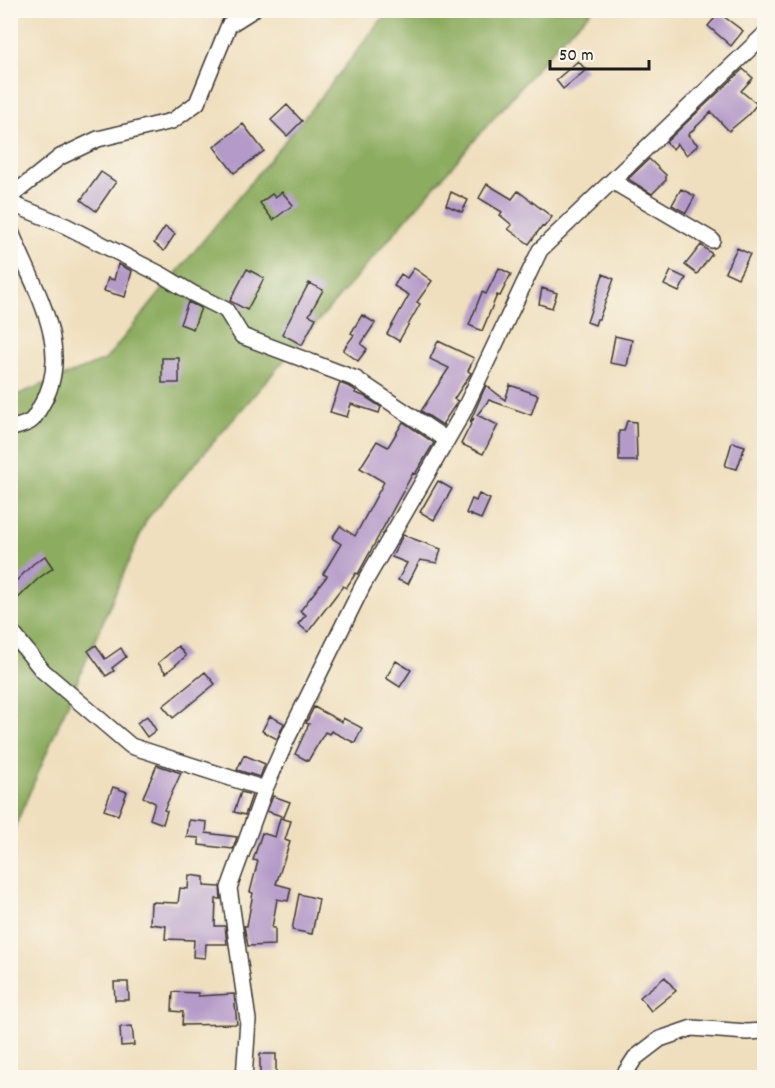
<svg xmlns="http://www.w3.org/2000/svg" width="775" height="1088" font-family="Dekko,sans-serif">
	<rect width="100%" height="100%" fill="#fbf7ec"/>
	<filter id="ink" filterUnits="userSpaceOnUse"><feTurbulence type="fractalNoise" baseFrequency=".0167" numOctaves="2"/><feDisplacementMap in="SourceGraphic" scale="12" xChannelSelector="R" yChannelSelector="G"/><feConvolveMatrix kernelMatrix="1 2 1 2 8 2 1 2 1" color-interpolation-filters="sRGB"/></filter>
	<filter id="wash" filterUnits="userSpaceOnUse"><feTurbulence type="fractalNoise" baseFrequency=".008" numOctaves="4" result="noise"/><feDisplacementMap in="SourceGraphic" scale="24" xChannelSelector="R" yChannelSelector="G"/><feGaussianBlur stdDeviation="1.35" result="paint"/><feColorMatrix in="noise" values="0 0 0 0 0 0 0 0 0 0 0 0 0 0 0 0 0 1.4 0 .05"/><feComposite in="paint" operator="in"/></filter>
	<g filter="url(#wash)">
		<rect width="100%" height="100%" fill="#efdfbe"/>
		<!-- forest -->
		<path fill="#8cac5f" stroke="#54643e" stroke-width="1.5" d="M 388,11 L 592,11 L 563,38 L 147,519 L 11,836 L 11,397 L 105,360 L 325,92 Z"/>
		<g id="blocks">
			<!-- building -->
			<path fill="#b49ac8" d="M 719,13 L 743,31 L 731,46 L 708,26 Z
				M 578,61 L 586,70 L 563,89 L 556,80 Z
				M 743,69 L 753,78 L 741,91 L 757,104 L 748,115 L 729,131 L 711,112 L 688,135 L 698,145 L 687,155 L 677,144 L 673,149 L 666,142 Z
				M 287,105 L 302,121 L 287,136 L 271,120 Z
				M 243,124 L 264,151 L 234,173 L 214,147 Z
				M 649,159 L 666,175 L 666,180 L 652,194 L 628,179 Z
				M 101,172 L 116,182 L 96,211 L 81,200 Z
				M 487,184 L 512,199 L 518,191 L 552,217 L 544,227 L 542,226 L 529,244 L 508,229 L 512,225 L 500,215 L 502,212 L 479,198 Z
				M 681,189 L 695,196 L 686,213 L 672,205 Z
				M 282,192 L 293,205 L 273,220 L 260,203 L 272,194 L 275,197 Z
				M 451,192 L 468,200 L 462,212 L 446,205 Z
				M 165,227 L 175,234 L 164,251 L 154,243 Z
				M 701,245 L 712,254 L 697,274 L 685,265 Z
				M 737,248 L 750,254 L 738,278 L 725,272 Z
				M 118,264 L 132,271 L 125,297 L 104,291 L 108,278 L 114,280 Z
				M 414,268 L 432,281 L 417,302 L 420,304 L 399,341 L 387,334 L 409,295 L 394,286 L 401,274 L 407,278 Z
				M 499,268 L 511,274 L 500,296 L 497,295 L 482,331 L 469,325 L 482,292 L 486,294 Z
				M 247,269 L 264,278 L 247,310 L 230,301 Z
				M 671,271 L 686,278 L 679,292 L 664,285 Z
				M 603,274 L 614,279 L 599,319 L 597,319 L 595,325 L 587,322 Z
				M 309,283 L 323,290 L 309,315 L 316,318 L 302,345 L 282,334 Z
				M 542,288 L 557,293 L 552,308 L 539,304 Z
				M 188,302 L 201,308 L 193,329 L 180,324 Z
				M 362,315 L 375,323 L 361,344 L 367,349 L 358,361 L 343,350 L 354,335 L 351,333 Z
				M 615,336 L 632,340 L 627,366 L 610,363 Z
				M 438,341 L 474,358 L 468,371 L 471,373 L 454,399 L 458,401 L 443,423 L 444,426 L 421,411 L 449,368 L 430,359 Z
				M 162,358 L 179,358 L 179,383 L 162,383 Z
				M 340,383 L 352,388 L 356,391 L 355,393 L 364,396 L 381,407 L 379,413 L 351,404 L 347,417 L 330,412 Z
				M 486,385 L 505,400 L 510,385 L 538,395 L 531,415 L 489,400 L 477,415 L 498,425 L 483,454 L 461,444 L 474,418 L 470,422 Z
				M 627,421 L 636,422 L 637,461 L 619,461 L 619,431 L 624,431 Z
				M 403,422 L 434,443 L 415,474 L 413,473 L 358,574 L 356,573 L 346,588 L 343,586 L 308,632 L 298,624 L 306,615 L 300,611 L 327,576 L 323,574 L 341,544 L 332,538 L 340,526 L 355,536 L 384,482 L 360,468 L 377,441 L 388,447 Z
				M 732,442 L 745,446 L 737,469 L 725,466 Z
				M 438,481 L 452,489 L 434,520 L 420,512 Z
				M 479,494 L 490,499 L 481,519 L 466,513 L 472,499 L 476,501 Z
				M 403,535 L 441,549 L 437,563 L 420,560 L 408,584 L 398,580 L 407,563 L 392,557 Z
				M 45,556 L 53,568 L 39,578 L 16,600 L 10,594 L 10,587 L 33,564 Z
				M 96,645 L 105,659 L 121,648 L 126,657 L 112,668 L 114,671 L 106,676 L 88,651 Z
				M 178,646 L 186,656 L 166,673 L 158,663 Z
				M 396,661 L 411,670 L 400,687 L 386,678 Z
				M 205,672 L 215,684 L 173,718 L 163,706 Z
				M 314,707 L 342,722 L 343,718 L 362,728 L 355,743 L 331,731 L 329,734 L 325,732 L 308,761 L 295,754 L 309,724 L 306,723 Z
				M 147,716 L 156,730 L 147,737 L 137,723 Z
				M 270,716 L 284,723 L 277,739 L 262,731 Z
				M 244,755 L 265,764 L 260,777 L 237,770 Z
				M 157,765 L 181,773 L 164,810 L 167,811 L 163,824 L 150,819 L 155,803 L 143,797 Z
				M 113,787 L 127,792 L 118,815 L 104,810 Z
				M 241,792 L 252,795 L 245,815 L 234,812 Z
				M 273,796 L 290,802 L 284,817 L 267,811 Z
				M 280,818 L 291,821 L 285,840 L 290,842 L 276,884 L 291,888 L 288,901 L 277,899 L 272,928 L 275,928 L 275,945 L 248,946 L 244,926 L 247,926 L 253,893 L 250,892 L 258,861 L 253,860 L 262,833 L 275,837 Z
				M 189,820 L 207,822 L 206,833 L 237,837 L 233,849 L 199,845 L 199,838 L 187,837 Z
				M 189,875 L 204,877 L 204,886 L 220,887 L 221,899 L 216,899 L 215,926 L 225,926 L 227,944 L 206,944 L 205,958 L 193,957 L 194,940 L 165,939 L 166,926 L 150,924 L 151,902 L 178,903 L 180,888 L 188,889 Z
				M 299,894 L 319,899 L 312,934 L 292,930 Z
				M 665,977 L 676,991 L 651,1011 L 640,997 Z
				M 114,982 L 128,982 L 129,1000 L 115,1000 Z
				M 173,992 L 198,993 L 198,996 L 234,994 L 237,1024 L 182,1025 L 183,1012 L 172,1011 Z
				M 132,1026 L 134,1045 L 121,1046 L 120,1027 Z
				M 260,1054 L 276,1054 L 276,1077 L 260,1077 Z"/>
		</g>
	</g>
	<g filter="url(#ink)">
		<use href="#blocks" fill-opacity="0" stroke="#3c3934" stroke-width="1.5"/>
		<g fill="none" stroke-linecap="round" stroke-linejoin="round">
			<defs>
				<path id="minor" d="M 612,181 L 712,240
					M 10,197 L 60,157 L 98,139 L 172,121 L 197,103 L 229,25 L 253,10
					M 10,203 L 66,226 L 162,275 L 192,293 L 226,310 L 242,336 L 356,379 L 447,440
					M 10,229 C 30,282 76,348 42,404 C 39,409 36,416 32,420 C 27,425 17,426 10,429
					M 10,630 L 43,671 L 131,746 L 265,789
					M 244,1078 L 248,1020 L 229,888 L 265,789 L 287,739 L 363,585 L 462,414 L 540,250 L 764,35
					M 622,1078 L 635,1058 L 660,1039 L 692,1028 L 747,1032 L 764,1031"/>
			</defs>
			<!-- minor casing -->
			<use href="#minor" stroke="#3c3934" stroke-width="18"/>
			<!-- minor -->
			<use href="#minor" stroke="#fff" stroke-width="15"/>
		</g>
	</g>
	<!-- margin -->
	<rect width="775" height="1088" fill="none" stroke="#fbf7ec" stroke-width="36"/>
	<!-- scale -->
	<path d="M550 60v9h99v-9" fill="none" stroke="#1c1c1c" stroke-width="3"/>
	<text x="559" y="60" font-size="18" fill="#1c1c1c" stroke="#fbf7ec" stroke-width="4.5" paint-order="stroke">50 m</text>
</svg>
